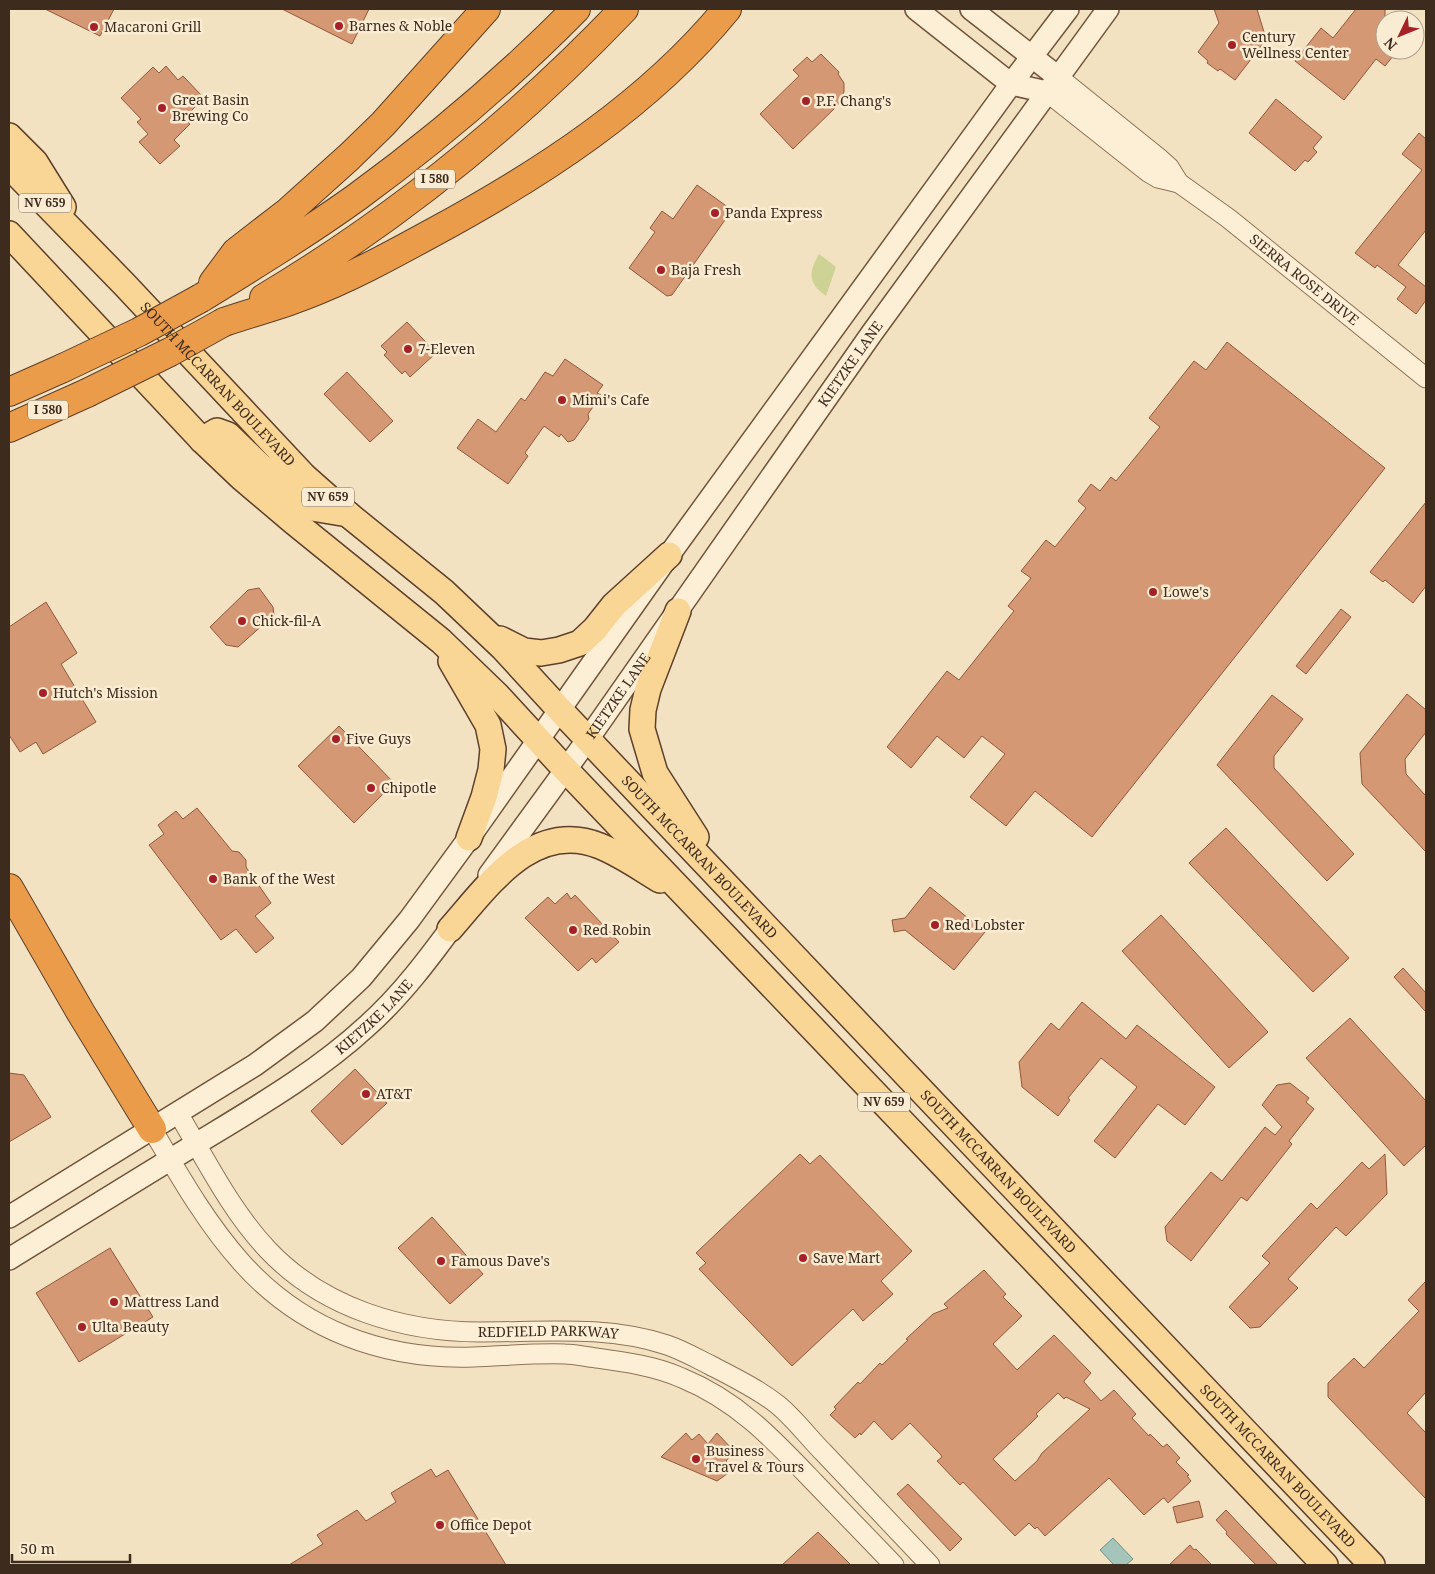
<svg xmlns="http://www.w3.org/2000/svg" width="1435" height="1574" font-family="'Noto Serif',serif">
	<rect width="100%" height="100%" fill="#f3e2c2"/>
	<!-- grass -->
	<path fill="#ced294" d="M 819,254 L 836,267 L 826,296 C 808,283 808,273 819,254 Z"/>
	<!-- water -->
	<path fill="#a5c5ba" stroke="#6a9488" d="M 1113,1538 L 1133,1559 L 1126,1565 L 1114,1565 L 1100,1550 Z"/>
	<!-- building -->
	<path fill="#d59874" stroke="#91583a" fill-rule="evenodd" d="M 45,9 L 114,9 L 100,36 Z
		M 282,9 L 369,9 L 352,44 Z
		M 1214,9 L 1257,9 L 1264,32 L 1265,39 L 1261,44 L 1262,45 L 1235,80 L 1220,69 L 1218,71 L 1207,63 L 1208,61 L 1198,52 L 1219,23 Z
		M 1356,9 L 1385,9 L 1385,50 L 1398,50 L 1385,66 L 1376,59 L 1344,100 L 1295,61 L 1321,28 L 1333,38 Z
		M 821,54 L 839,72 L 838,74 L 844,83 L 844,92 L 837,106 L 793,149 L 760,114 L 799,76 L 793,70 L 807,57 L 812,62 Z
		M 166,66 L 178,80 L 183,76 L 204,98 L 184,118 L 190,124 L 174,140 L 180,146 L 160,164 L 139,142 L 148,134 L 137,122 L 141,119 L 121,98 L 153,67 L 159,73 Z
		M 1276,99 L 1322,137 L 1313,148 L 1317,152 L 1308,162 L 1305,160 L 1295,171 L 1249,133 Z
		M 1419,133 L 1426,139 L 1426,230 L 1398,265 L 1426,287 L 1426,300 L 1416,314 L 1397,299 L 1406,287 L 1377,265 L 1375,268 L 1355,253 L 1422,170 L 1402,154 Z
		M 697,185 L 732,210 L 672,295 L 667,296 L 629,268 L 655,232 L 650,228 L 662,211 L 673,219 Z
		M 407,322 L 436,353 L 410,377 L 405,371 L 402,374 L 384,355 L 387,352 L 381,346 Z
		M 1227,342 L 1385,468 L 1092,837 L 1035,791 L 1006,826 L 970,797 L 1005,754 L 982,736 L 964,758 L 937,736 L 911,768 L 887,747 L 947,671 L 959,680 L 1014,611 L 1008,606 L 1031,578 L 1021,571 L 1046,540 L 1055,547 L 1086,508 L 1078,501 L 1091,484 L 1100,491 L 1111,477 L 1116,481 L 1160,427 L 1149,418 L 1194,361 L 1206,370 Z
		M 565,359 L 603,385 L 597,393 L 601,395 L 588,414 L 589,419 L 574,440 L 568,442 L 561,434 L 559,437 L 544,426 L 525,453 L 528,456 L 508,484 L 457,448 L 478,419 L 496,432 L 521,398 L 525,401 L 545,372 L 553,376 Z
		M 347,372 L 393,421 L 370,442 L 324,394 Z
		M 1426,502 L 1426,586 L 1413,603 L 1385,580 L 1383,582 L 1370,572 Z
		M 259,588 L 273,607 L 274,615 L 238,647 L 226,645 L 210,627 L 248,590 Z
		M 46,602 L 77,653 L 61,664 L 96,722 L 43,754 L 36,742 L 20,752 L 9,735 L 9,627 Z
		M 1341,609 L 1351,617 L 1306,674 L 1296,666 Z
		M 1407,694 L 1426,710 L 1426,732 L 1405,759 L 1406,774 L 1426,796 L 1426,852 L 1362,784 L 1360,753 Z
		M 1272,695 L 1303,719 L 1274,756 L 1274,768 L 1354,854 L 1327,881 L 1217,765 Z
		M 339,726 L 394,783 L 354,823 L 298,766 Z
		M 197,808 L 232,851 L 239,852 L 246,860 L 246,867 L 271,903 L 255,916 L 274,938 L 256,953 L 236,929 L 221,940 L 149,845 L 164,834 L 158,825 L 176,811 L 183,819 Z
		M 1226,828 L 1349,958 L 1313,992 L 1189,863 Z
		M 930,887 L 985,932 L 954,970 L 905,930 L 894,932 L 892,920 L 905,918 Z
		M 567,893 L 571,899 L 575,895 L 619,942 L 596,963 L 592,958 L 578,971 L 525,918 L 548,897 L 555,904 Z
		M 1161,915 L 1268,1032 L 1229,1068 L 1122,951 Z
		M 1403,968 L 1426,993 L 1426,1012 L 1394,977 Z
		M 1082,1002 L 1126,1039 L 1137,1025 L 1215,1087 L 1185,1125 L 1158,1104 L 1115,1158 L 1094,1141 L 1137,1087 L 1101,1058 L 1068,1098 L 1070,1100 L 1058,1116 L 1022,1087 L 1019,1062 L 1051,1023 L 1059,1030 Z
		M 1350,1018 L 1426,1101 L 1426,1145 L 1404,1166 L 1306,1058 Z
		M 355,1069 L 387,1103 L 342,1145 L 311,1111 Z
		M 9,1073 L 24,1075 L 51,1117 L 9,1142 Z
		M 1290,1083 L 1309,1098 L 1306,1102 L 1314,1109 L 1289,1141 L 1292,1144 L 1247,1201 L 1241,1197 L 1191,1261 L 1167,1241 L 1165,1227 L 1211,1172 L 1222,1181 L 1265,1127 L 1275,1135 L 1282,1127 L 1262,1105 L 1277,1085 Z
		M 800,1154 L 810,1164 L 820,1155 L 912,1251 L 881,1281 L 893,1294 L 863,1321 L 853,1309 L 792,1366 L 699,1269 L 706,1263 L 696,1253 Z
		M 1385,1154 L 1387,1194 L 1346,1236 L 1336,1227 L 1288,1279 L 1298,1288 L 1260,1327 L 1250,1328 L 1229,1307 L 1270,1263 L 1262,1256 L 1311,1203 L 1317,1209 L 1362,1162 L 1369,1169 Z
		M 432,1217 L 483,1274 L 450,1304 L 398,1248 Z
		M 110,1248 L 153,1317 L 79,1362 L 36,1293 Z
		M 984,1270 L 1006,1294 L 1003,1297 L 1022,1316 L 993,1344 L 1017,1370 L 1054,1335 L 1091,1373 L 1084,1381 L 1084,1382 L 1101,1401 L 1114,1390 L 1136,1414 L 1132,1418 L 1149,1436 L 1150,1434 L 1163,1447 L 1167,1444 L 1180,1458 L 1176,1462 L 1189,1475 L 1187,1476 L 1191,1481 L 1168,1503 L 1164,1498 L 1162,1499 L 1144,1515 L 1109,1478 L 1045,1536 L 1037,1527 L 1035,1529 L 1029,1523 L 1015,1536 L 963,1482 L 960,1485 L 937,1461 L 942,1457 L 941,1455 L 910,1423 L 892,1440 L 874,1421 L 861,1435 L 860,1433 L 855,1438 L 830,1415 L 836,1409 L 834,1407 L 858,1382 L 860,1384 L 880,1363 L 882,1365 L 908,1340 L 906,1339 L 933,1314 L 948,1308 L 944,1304 ZM 1058,1393 L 1064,1399 L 1066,1397 L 1090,1409 L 1042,1453 L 1037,1461 L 1015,1481 L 993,1459 L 1032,1422 L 1038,1416 L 1036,1414 Z
		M 1426,1281 L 1426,1392 L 1407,1413 L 1426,1433 L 1426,1499 L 1328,1397 L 1328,1383 L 1354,1358 L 1364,1368 L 1419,1311 L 1408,1300 Z
		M 686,1433 L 692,1440 L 699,1434 L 708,1444 L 717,1433 L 734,1451 L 726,1461 L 734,1469 L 717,1481 L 661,1457 Z
		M 431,1469 L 436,1477 L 448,1470 L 506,1565 L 289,1565 L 323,1544 L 317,1535 L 357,1510 L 366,1521 L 396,1502 L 391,1493 Z
		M 908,1484 L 962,1539 L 950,1551 L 897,1494 Z
		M 1199,1501 L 1203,1517 L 1177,1523 L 1173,1507 Z
		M 1226,1510 L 1278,1565 L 1256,1565 L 1226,1534 L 1227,1532 L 1216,1520 Z
		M 818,1532 L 851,1565 L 782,1565 Z
		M 1190,1545 L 1194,1550 L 1196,1549 L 1212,1565 L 1169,1565 Z"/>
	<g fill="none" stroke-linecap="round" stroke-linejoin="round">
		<defs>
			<g id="tertiary">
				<path id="s1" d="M 1058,77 L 1160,159 L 1169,167 L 1179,183 L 1228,218 L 1426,378"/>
				<path d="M 1047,92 L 1148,172 L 1158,178 L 1179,183"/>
				<path id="s2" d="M 178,1113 C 206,1160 231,1211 268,1250 C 323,1308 403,1332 481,1332 C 543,1332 607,1325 667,1345 C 682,1350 696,1358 710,1365 C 733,1377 758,1389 778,1405 C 794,1418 809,1438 824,1453 C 859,1490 895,1528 930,1565"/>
				<path d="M 152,1129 C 179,1175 206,1223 242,1263 C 302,1330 384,1360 473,1357 C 503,1356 534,1353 565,1354 C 575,1354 586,1357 596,1358 C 625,1362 655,1366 682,1378 C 738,1401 773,1439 814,1482 C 841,1510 867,1537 894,1565"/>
			</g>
			<g id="secondary">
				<path d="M 916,9 L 1011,84 L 1047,92"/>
				<path d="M 971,9 L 1058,77"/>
				<path id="s3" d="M 489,875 L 588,739 L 872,333 L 1108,9"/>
				<path d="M 9,1217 L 255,1065 L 315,1021 L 361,978 L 409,920 L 469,838 L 669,555 L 1011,84 L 1068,9"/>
				<path id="s4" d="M 9,1259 C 71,1221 133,1182 196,1144 C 255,1108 316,1073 367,1026 C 403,994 432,954 460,916"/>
			</g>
			<g id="primary">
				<path d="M 9,136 L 35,162 L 63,207"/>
				<path id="s5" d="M 9,166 L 124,284 L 304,476 L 339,507 L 444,592 L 503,648 L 559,709 L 1372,1565"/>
				<path d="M 9,234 L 202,440 L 242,478 L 294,522 L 441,641 L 497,695 L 566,770 L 1325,1565"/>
				<path d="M 202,440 L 217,431 L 228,435 L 259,465 L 312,508 L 348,514"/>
				<path d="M 678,611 L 648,689 L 643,710 L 642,729 L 655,773 L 696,837"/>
				<path d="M 500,639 L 524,651 L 541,653 L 559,650 L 580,643 L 595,629 L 614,605 L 669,555"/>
				<path d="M 451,661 L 488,725 L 493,749 L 491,770 L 484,797 L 469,838"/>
				<path d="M 450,929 C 488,886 533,819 600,846 C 622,855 640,868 660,880"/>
			</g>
			<path id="motorway" d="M 213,283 L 236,252 L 289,211 L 349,157 L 383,124 L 486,9
				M 201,298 C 253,266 307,233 357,197 C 435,140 509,77 576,9
				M 264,298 C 396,219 518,120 624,9
				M 224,322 C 250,313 278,306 303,296 C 348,279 390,256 432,233 C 541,174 648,105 727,9
				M 9,392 L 63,368
				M 9,428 L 87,393
				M 9,888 L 81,1013 L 152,1129"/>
		</defs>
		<!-- tertiary casing -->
		<use href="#tertiary" stroke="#8f7257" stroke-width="21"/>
		<!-- secondary casing -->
		<use href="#secondary" stroke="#71533a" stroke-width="24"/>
		<!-- primary casing -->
		<use href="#primary" stroke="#5c402b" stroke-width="28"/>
		<!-- motorway casing -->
		<use href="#motorway" stroke="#5c402b" stroke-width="30"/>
		<!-- tertiary -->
		<use href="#tertiary" stroke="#fcefd6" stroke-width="19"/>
		<!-- secondary -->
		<use href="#secondary" stroke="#fcefd6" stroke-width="21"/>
		<!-- primary -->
		<use href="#primary" stroke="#fad696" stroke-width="25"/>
		<!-- motorway -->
		<use href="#motorway" stroke="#eb9c4a" stroke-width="28"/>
		<defs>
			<path id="motorway-bridge" d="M 63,368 L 139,332 L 201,298
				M 87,393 L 170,352 L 224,322"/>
		</defs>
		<!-- motorway-bridge casing -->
		<use href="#motorway-bridge" stroke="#5c402b" stroke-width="30" stroke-linecap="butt"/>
		<!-- motorway-bridge -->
		<use href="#motorway-bridge" stroke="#eb9c4a" stroke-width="28"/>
	</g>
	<!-- markers -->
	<g fill="#a52027" stroke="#f9ecd2" stroke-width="2">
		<circle cx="339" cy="26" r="5"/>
		<circle cx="94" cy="27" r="5"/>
		<circle cx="1232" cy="45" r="5"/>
		<circle cx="806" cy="101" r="5"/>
		<circle cx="162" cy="108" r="5"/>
		<circle cx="715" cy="213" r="5"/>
		<circle cx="661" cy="270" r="5"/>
		<circle cx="408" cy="349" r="5"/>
		<circle cx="562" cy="400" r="5"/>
		<circle cx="1153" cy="592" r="5"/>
		<circle cx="242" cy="621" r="5"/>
		<circle cx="43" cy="693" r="5"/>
		<circle cx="336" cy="739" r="5"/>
		<circle cx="371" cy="788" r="5"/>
		<circle cx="213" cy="879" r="5"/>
		<circle cx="935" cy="925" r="5"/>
		<circle cx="573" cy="930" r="5"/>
		<circle cx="366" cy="1094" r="5"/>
		<circle cx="803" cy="1258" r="5"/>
		<circle cx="441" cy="1261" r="5"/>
		<circle cx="114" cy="1302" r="5"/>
		<circle cx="82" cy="1327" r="5"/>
		<circle cx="696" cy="1459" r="5"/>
		<circle cx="440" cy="1525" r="5"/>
	</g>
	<g text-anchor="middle" stroke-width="5" stroke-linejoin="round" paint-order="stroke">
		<!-- shield labels -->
		<g fill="#f9ecd2" stroke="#756553" stroke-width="1">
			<rect x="415" y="169.5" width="40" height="19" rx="4"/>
			<rect x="19" y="193.5" width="52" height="19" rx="4"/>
			<rect x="28" y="400.5" width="40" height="19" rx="4"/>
			<rect x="302" y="487.5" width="52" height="19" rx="4"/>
			<rect x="858" y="1092.5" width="52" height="19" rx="4"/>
		</g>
		<g font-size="12" font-weight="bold" fill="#3d2b1d">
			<text x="435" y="183">I 580</text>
			<text x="45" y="207">NV 659</text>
			<text x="48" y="414">I 580</text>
			<text x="328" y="501">NV 659</text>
			<text x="884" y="1106">NV 659</text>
		</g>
		<!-- poi labels -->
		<g font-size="14" fill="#3d2b1d" stroke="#f9ecd2" text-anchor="start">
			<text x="349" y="31">Barnes &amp; Noble</text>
			<text x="104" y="32">Macaroni Grill</text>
			<text x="1242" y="42">Century<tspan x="1242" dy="16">Wellness Center</tspan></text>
			<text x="172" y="105">Great Basin<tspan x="172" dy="16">Brewing Co</tspan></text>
			<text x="816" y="106">P.F. Chang's</text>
			<text x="725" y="218">Panda Express</text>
			<text x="671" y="275">Baja Fresh</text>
			<text x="418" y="354">7-Eleven</text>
			<text x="572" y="405">Mimi's Cafe</text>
			<text x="1163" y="597">Lowe's</text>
			<text x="252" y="626">Chick-fil-A</text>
			<text x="53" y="698">Hutch's Mission</text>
			<text x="346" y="744">Five Guys</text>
			<text x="381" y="793">Chipotle</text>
			<text x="223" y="884">Bank of the West</text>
			<text x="945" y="930">Red Lobster</text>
			<text x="583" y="935">Red Robin</text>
			<text x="376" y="1099">AT&amp;T</text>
			<text x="813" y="1263">Save Mart</text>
			<text x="451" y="1266">Famous Dave's</text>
			<text x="124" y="1307">Mattress Land</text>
			<text x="92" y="1332">Ulta Beauty</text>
			<text x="706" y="1456">Business<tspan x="706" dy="16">Travel &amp; Tours</tspan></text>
			<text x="450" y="1530">Office Depot</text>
		</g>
		<!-- street labels -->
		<g font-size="14" fill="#3d2b1d" stroke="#f9ecd2">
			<text dy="5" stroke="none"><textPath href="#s1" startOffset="320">SIERRA ROSE DRIVE</textPath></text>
			<text dy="5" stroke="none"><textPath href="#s3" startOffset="626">KIETZKE LANE</textPath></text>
			<text dy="5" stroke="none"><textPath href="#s5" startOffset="302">SOUTH MCCARRAN BOULEVARD</textPath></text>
			<text dy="5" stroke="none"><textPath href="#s3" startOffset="221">KIETZKE LANE</textPath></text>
			<text dy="5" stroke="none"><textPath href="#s5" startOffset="978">SOUTH MCCARRAN BOULEVARD</textPath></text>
			<text dy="5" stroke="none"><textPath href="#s4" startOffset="439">KIETZKE LANE</textPath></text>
			<text dy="5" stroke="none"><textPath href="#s5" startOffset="1412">SOUTH MCCARRAN BOULEVARD</textPath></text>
			<text dy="5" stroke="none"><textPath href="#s2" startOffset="466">REDFIELD PARKWAY</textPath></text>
			<text dy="5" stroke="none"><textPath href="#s5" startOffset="1818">SOUTH MCCARRAN BOULEVARD</textPath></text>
		</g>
	</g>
	<!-- border -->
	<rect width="1435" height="1574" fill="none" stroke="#3d2b1d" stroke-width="20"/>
	<!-- north arrow -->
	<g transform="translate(1400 35) rotate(227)"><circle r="24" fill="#f9ecd2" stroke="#ae9f8a"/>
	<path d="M0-4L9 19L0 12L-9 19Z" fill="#a52027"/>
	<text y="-8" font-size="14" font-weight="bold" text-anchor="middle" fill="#3d2b1d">N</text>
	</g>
	<!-- scale -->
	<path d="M12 1554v8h118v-8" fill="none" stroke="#3d2b1d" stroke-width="2.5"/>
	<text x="20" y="1554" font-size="15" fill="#3d2b1d" stroke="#f9ecd2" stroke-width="4" paint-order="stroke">50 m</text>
</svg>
